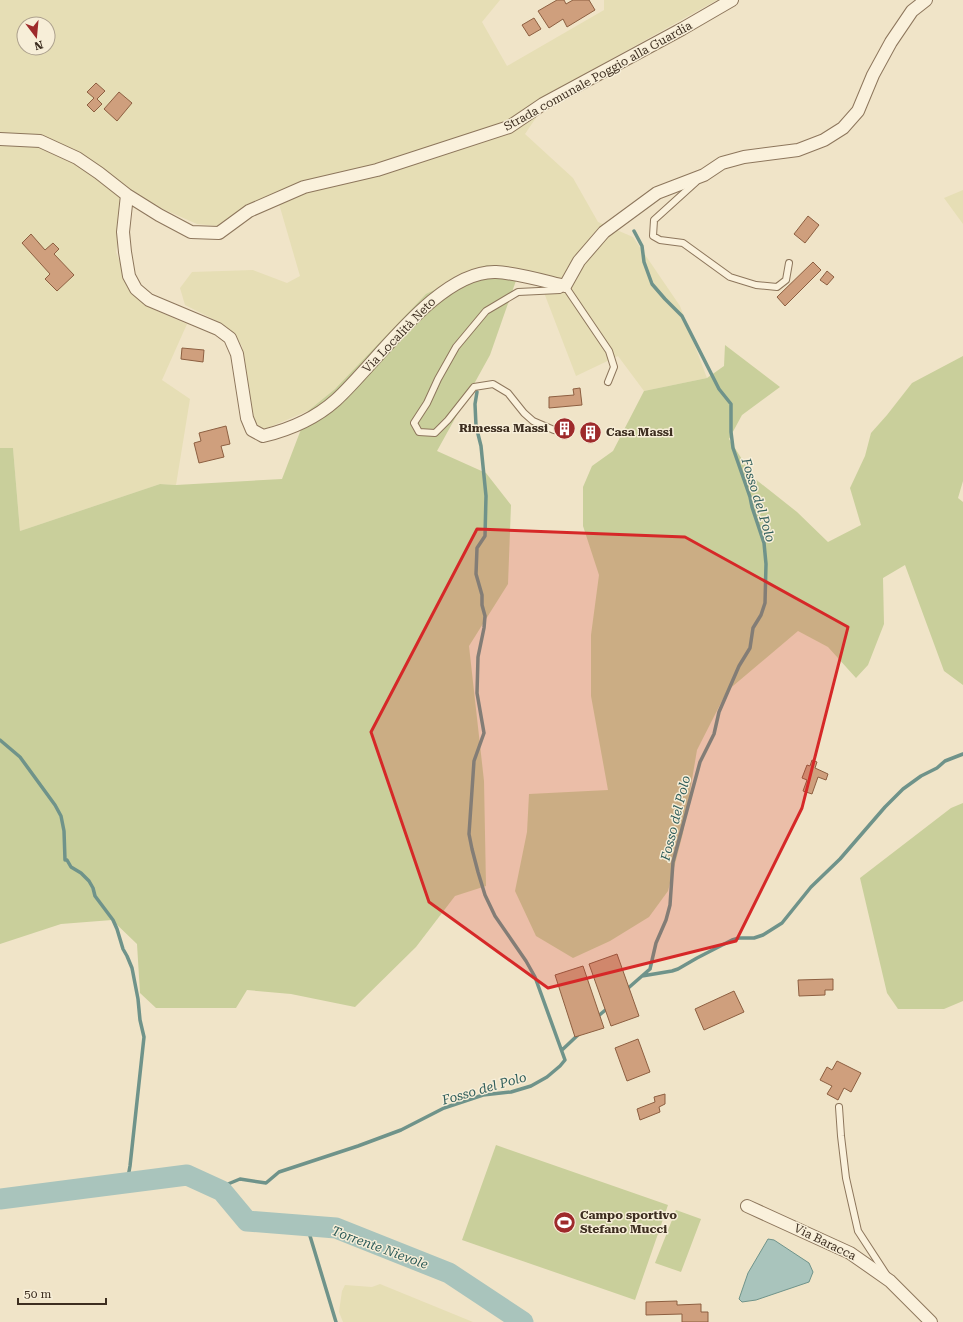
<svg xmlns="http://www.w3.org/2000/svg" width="963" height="1322" font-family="'Roboto Serif',serif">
	<rect width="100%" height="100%" fill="#f0e4c8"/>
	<!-- farmland -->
	<path fill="#e6deb5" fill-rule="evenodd" d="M 0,0 L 500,0 L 482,22 L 507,66 L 604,10 L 604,0 L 717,0 L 554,91 L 525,134 L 573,178 L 598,222 L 633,237 L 680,306 L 707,378 L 644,391 L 618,356 L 576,376 L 538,277 L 487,265 L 308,411 L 265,429 L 254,423 L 242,346 L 223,324 L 185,305 L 180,288 L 192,272 L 253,270 L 287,283 L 300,276 L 277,197 L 217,226 L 197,224 L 140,199 L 127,195 L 116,252 L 131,291 L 155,310 L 187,324 L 162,380 L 190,399 L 176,485 L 160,484 L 20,531 L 13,448 L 0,448 ZM 24,24 L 48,24 L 48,48 L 24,48 Z
		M 963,190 L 963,224 L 944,198 Z
		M 380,1284 L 473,1322 L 343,1322 L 339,1312 L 342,1291 L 345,1285 L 372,1287 Z"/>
	<!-- green -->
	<path fill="#c9cf9b" d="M 487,265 L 519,272 L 490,355 L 437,451 L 486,473 L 511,505 L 508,584 L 469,646 L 484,781 L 486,886 L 455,896 L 416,947 L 355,1007 L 291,994 L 247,990 L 236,1008 L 156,1008 L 140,993 L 137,944 L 112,920 L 61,924 L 0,944 L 0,448 L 13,448 L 20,531 L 160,484 L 176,485 L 282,479 L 308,411 L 335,389 L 426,294 Z
		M 725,345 L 780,387 L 742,415 L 729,439 L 754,478 L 797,512 L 828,542 L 861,525 L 850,488 L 865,456 L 871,433 L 887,415 L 912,383 L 963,356 L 963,481 L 958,498 L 963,502 L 963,685 L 944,671 L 905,565 L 883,578 L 884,624 L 868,665 L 856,678 L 828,647 L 798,631 L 727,691 L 697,750 L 683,833 L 668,891 L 649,917 L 610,941 L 573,958 L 536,936 L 515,891 L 527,832 L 529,794 L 608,790 L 591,696 L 591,635 L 599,575 L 583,526 L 583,487 L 592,466 L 613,451 L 644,391 L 707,378 L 724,366 Z
		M 963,803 L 963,1001 L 944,1009 L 898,1009 L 887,993 L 860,878 L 951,808 Z
		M 496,1145 L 668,1205 L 635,1300 L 462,1240 Z
		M 676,1210 L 701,1219 L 681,1272 L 655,1263 Z"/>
	<!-- water -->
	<path fill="#a9c4bc" stroke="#6f938a" d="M 768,1239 L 774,1240 L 809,1263 L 813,1272 L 809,1282 L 756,1300 L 742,1302 L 739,1299 L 748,1273 Z"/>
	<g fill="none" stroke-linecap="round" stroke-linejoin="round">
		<!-- stream -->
		<path stroke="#6f938a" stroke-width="3.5" d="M 0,740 L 20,757 L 55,805 L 61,816 L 64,831 L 65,860 L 67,860 L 71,867 L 81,873 L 89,881 L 93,888 L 95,896 L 113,920 L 117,929 L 123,949 L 127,956 L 132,968 L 138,999 L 140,1020 L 144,1037 L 130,1166 L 127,1183
			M 642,976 L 672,971 L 678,969 L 697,958 L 732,940 L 739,938 L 754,938 L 763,935 L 782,923 L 811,887 L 840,859 L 885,807 L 903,789 L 921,776 L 937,768 L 945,761 L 963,754
			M 626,990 L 650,969 L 656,943 L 666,920 L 670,905 L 673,862 L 700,762 L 714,734 L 719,712 L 739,666 L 750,648 L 753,628 L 761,615 L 765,603 L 766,564 L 764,543 L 752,507 L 750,497 L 733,448 L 731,432 L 731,404 L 719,389 L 682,316 L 665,299 L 652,284 L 644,262 L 642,246 L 634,231
			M 597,1017 L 609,1007
			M 562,1050 L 579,1034
			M 216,1189 L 240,1179 L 266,1183 L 279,1172 L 358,1146 L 401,1130 L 444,1108 L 483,1095 L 511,1092 L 531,1086 L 547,1077 L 560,1066 L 565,1060 L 535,977 L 526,961 L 495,916 L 485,895 L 478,872 L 472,849 L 469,834 L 474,761 L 484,733 L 477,693 L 478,657 L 484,628 L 485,616 L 482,605 L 482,595 L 476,574 L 477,548 L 485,536 L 486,496 L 481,446 L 476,426 L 475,404 L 477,392
			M 307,1226 L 336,1322"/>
		<!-- river -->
		<path stroke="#a9c4bc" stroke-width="21" d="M 0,1199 L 187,1175 L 222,1191 L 247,1221 L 336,1228 L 449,1273 L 523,1322"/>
	</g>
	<!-- building -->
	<path fill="#cf9f7d" stroke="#8d5f41" d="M 557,0 L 564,0 L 566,4 L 573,0 L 589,0 L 595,10 L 567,27 L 563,19 L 549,28 L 538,11 Z
		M 534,18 L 541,29 L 529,36 L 522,25 Z
		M 96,83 L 105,91 L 97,99 L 102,104 L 94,112 L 87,105 L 94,98 L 87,92 Z
		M 119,92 L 132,103 L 117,121 L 104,109 Z
		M 808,216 L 819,225 L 805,243 L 794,234 Z
		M 31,234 L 45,250 L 53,243 L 59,249 L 54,254 L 74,275 L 57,291 L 45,279 L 50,274 L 22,243 Z
		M 813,262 L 821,270 L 785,306 L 777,297 Z
		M 827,271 L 834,277 L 827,285 L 820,280 Z
		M 182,348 L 204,350 L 203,362 L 181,359 Z
		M 580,388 L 582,405 L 549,408 L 549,397 L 574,395 L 573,389 Z
		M 558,422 L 572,426 L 570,434 L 556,431 Z
		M 594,423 L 601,433 L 587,441 L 580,431 Z
		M 226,426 L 230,444 L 221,446 L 224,457 L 199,463 L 194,443 L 201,441 L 199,433 Z
		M 812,760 L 817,762 L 815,768 L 828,774 L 826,780 L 818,777 L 812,794 L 803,791 L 807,780 L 802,778 L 807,765 L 810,766 Z
		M 617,954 L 639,1016 L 611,1026 L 589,964 Z
		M 583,966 L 604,1028 L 575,1037 L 555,975 Z
		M 833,979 L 833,990 L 825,990 L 825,995 L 799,996 L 798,980 Z
		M 734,991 L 744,1012 L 704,1030 L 695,1009 Z
		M 638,1039 L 650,1072 L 627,1081 L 615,1048 Z
		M 837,1061 L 861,1073 L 851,1092 L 844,1088 L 838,1100 L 827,1094 L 832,1086 L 820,1080 L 827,1067 L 832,1070 Z
		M 665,1094 L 665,1104 L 659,1107 L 660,1112 L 640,1120 L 637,1109 L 655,1102 L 654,1097 Z
		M 677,1301 L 677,1305 L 701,1304 L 701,1312 L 708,1312 L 708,1322 L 682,1322 L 682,1314 L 646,1315 L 646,1302 Z"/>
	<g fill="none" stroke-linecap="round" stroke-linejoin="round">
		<defs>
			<path id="lane" d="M 696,182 L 654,220 L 653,236 L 660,240 L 683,243 L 730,277 L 756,285 L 777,287 L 786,280 L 789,263
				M 554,430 L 533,421 L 524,413 L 508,393 L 493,384 L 474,387 L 448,420 L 435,433 L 419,432 L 414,423 L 427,403 L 438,379 L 456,347 L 486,311 L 518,292 L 560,290 L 565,286 L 609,351 L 614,367 L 608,382
				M 839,1107 L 841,1136 L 846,1178 L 858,1231 L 886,1274"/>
			<path id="street" d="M 0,139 L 40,141 L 77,158 L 99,173 L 127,195 L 159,215 L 191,232 L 219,233 L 249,211 L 304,187 L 377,170 L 509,127 L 543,104 L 682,29 L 732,0
				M 127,195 L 123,232 L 125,252 L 129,276 L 136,289 L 149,300 L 218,329 L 230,338 L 237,354 L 247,418 L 252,430 L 263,436 C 288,430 316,418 336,400 C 376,364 438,270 496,272 C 517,273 544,281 565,286 L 579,261 L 604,232 L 657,193 L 704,175 L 722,163 L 744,157 L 798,150 L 824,140 L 843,128 L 858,111 L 873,75 L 891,42 L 912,11 L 926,0
				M 747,1206 L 850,1253 L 890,1281 L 931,1322"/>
		</defs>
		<!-- lane casing -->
		<use href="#lane" stroke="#8d765c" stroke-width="8"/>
		<!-- street casing -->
		<use href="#street" stroke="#8d765c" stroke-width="14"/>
		<!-- lane -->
		<use href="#lane" stroke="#faf1dc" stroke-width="6"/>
		<!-- street -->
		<use href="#street" stroke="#faf1dc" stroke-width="12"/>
	</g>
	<!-- marked area -->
	<path fill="#d62828" fill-opacity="0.2" stroke="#d62828" stroke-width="3" stroke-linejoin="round" d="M 477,529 L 685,537 L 848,627 L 802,808 L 736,941 L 548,988 L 429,902 L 371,732 Z"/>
	<!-- icons -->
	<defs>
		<symbol id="building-disc" viewBox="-11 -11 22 22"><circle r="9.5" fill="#9e2a2b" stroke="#f7eed8"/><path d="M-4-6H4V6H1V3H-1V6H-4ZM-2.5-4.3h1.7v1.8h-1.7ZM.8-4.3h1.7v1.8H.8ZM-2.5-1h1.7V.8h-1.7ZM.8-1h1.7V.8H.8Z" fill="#fff"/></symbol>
		<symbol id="stadium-disc" viewBox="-11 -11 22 22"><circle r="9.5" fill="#9e2a2b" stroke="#f7eed8"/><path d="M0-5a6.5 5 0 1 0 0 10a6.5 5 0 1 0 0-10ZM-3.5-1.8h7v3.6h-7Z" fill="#fff"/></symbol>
	</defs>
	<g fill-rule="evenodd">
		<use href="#building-disc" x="552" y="416" width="25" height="25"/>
		<use href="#building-disc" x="578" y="420" width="25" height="25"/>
		<use href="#stadium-disc" x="552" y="1210" width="25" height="25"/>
	</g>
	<g text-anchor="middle" stroke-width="3" stroke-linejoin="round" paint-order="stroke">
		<!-- street labels -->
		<g font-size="12" fill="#3d2e20" stroke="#f7eed8">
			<text transform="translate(598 76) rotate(-29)" y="4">Strada comunale Poggio alla Guardia</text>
			<text transform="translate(399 335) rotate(-46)" y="4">Via Località Neto</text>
			<text transform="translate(825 1242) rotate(26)" y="4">Via Baracca</text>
		</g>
		<!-- poi labels -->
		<g font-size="12" font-weight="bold" fill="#3d2e20" stroke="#f7eed8" text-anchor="start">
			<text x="548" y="432" text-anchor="end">Rimessa Massi</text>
			<text x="606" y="436">Casa Massi</text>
			<text x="580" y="1219">Campo sportivo<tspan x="580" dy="14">Stefano Mucci</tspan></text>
		</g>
		<!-- water labels -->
		<g font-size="13" font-style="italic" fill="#2f5d5a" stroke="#f7eed8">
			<text transform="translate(759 500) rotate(73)" y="5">Fosso del Polo</text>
			<text transform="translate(675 818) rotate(-76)" y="5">Fosso del Polo</text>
			<text transform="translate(484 1088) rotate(-16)" y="5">Fosso del Polo</text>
			<text transform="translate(380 1247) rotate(20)" y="5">Torrente Nievole</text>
		</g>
	</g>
	<!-- north arrow -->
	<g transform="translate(36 36) rotate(164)"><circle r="19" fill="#f7eed8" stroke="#ada18e"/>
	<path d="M0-3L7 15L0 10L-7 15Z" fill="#9e2a2b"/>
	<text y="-6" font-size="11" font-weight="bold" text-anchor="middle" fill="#3d2e20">N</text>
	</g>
	<!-- scale -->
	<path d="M18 1298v6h88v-6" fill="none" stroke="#3d2e20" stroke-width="2"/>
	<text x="24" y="1298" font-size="12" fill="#3d2e20" stroke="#f7eed8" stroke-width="3" paint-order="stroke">50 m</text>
</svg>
